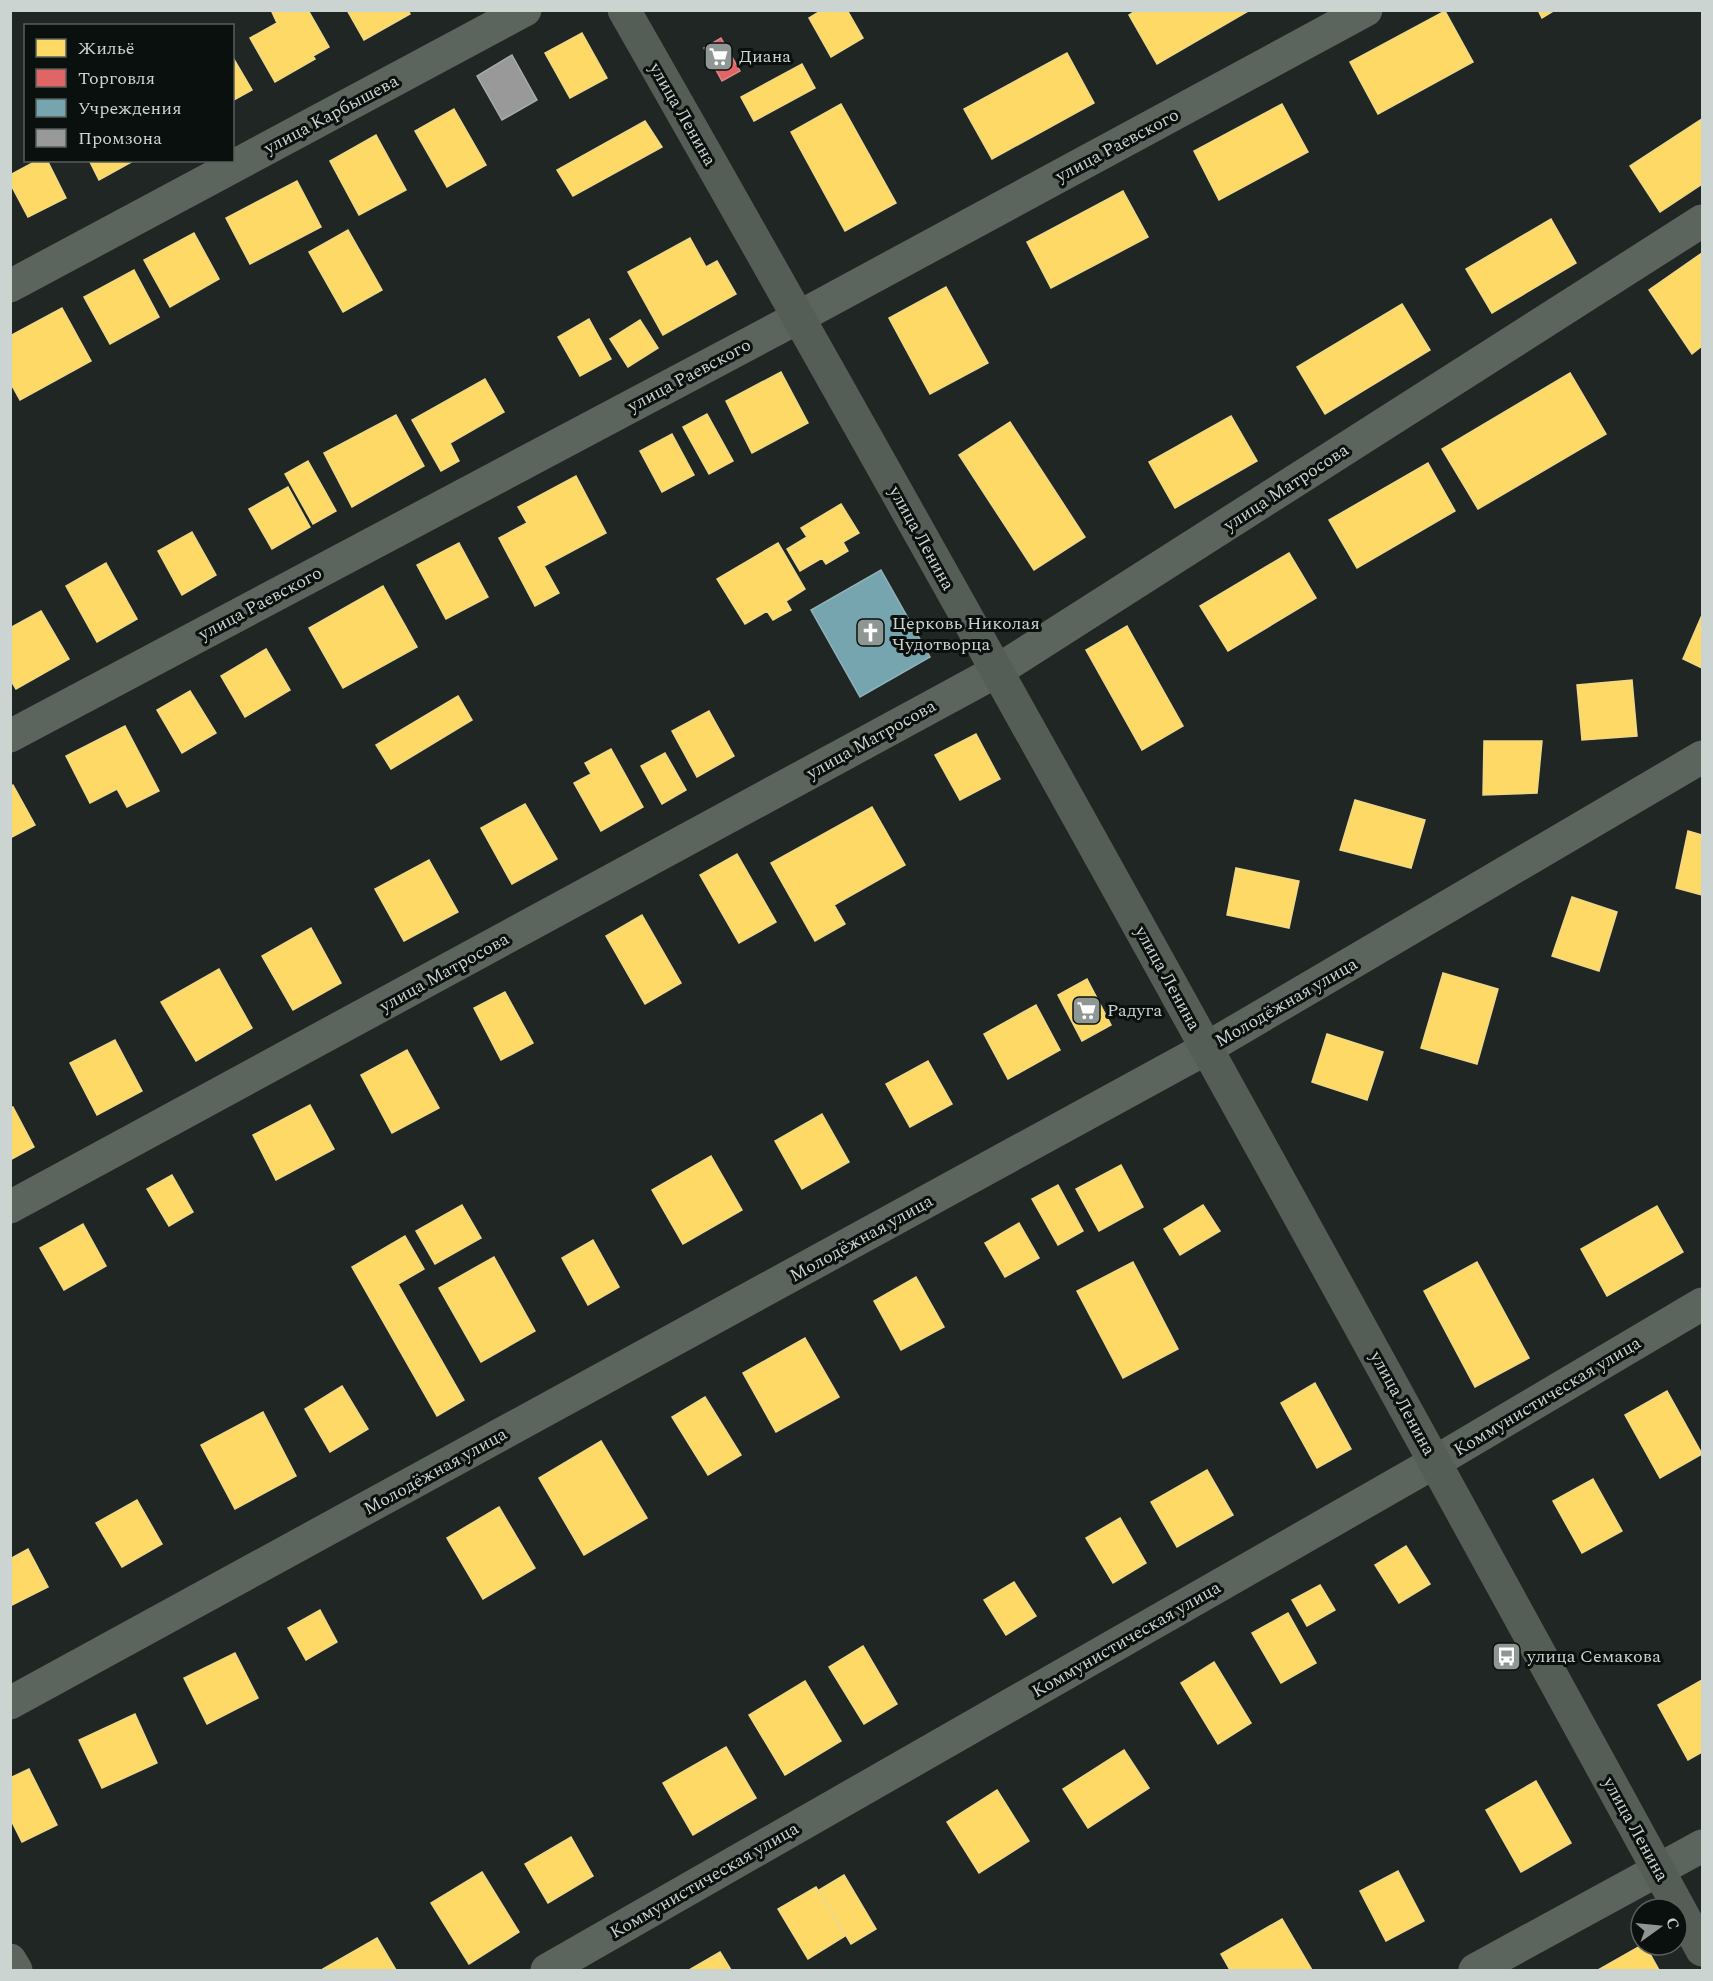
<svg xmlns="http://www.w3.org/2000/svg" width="1713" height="1981" font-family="Spectral,serif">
	<rect width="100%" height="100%" fill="#1f2623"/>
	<!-- homes -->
	<path fill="#ffd966" stroke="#f0d886" stroke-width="1.5" d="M 275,10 L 308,10 L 329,47 L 313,56 L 315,59 L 275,82 L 250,38 L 277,23 L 272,12 Z
		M 347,10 L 408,10 L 410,14 L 364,40 Z
		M 822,10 L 847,10 L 863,38 L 831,57 L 809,18 Z
		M 1137,10 L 1250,10 L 1157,64 L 1129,15 Z
		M 1538,10 L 1555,10 L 1542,18 Z
		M 1445,11 L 1473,62 L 1378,114 L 1350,62 Z
		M 582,33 L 607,78 L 570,98 L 545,53 Z
		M 1067,53 L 1094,103 L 992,159 L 964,109 Z
		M 232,56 L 252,90 L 232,101 Z
		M 802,64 L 815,88 L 754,121 L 741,97 Z
		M 841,104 L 896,203 L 845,231 L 791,132 Z
		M 1282,104 L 1308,152 L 1219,200 L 1194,151 Z
		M 454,109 L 486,165 L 447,187 L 415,131 Z
		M 1702,119 L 1702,184 L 1660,212 L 1630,166 Z
		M 645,121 L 662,147 L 573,196 L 557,170 Z
		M 376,135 L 406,190 L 359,215 L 330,161 Z
		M 38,160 L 47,160 L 66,198 L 28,217 L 10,183 L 10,175 Z
		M 89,160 L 135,160 L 99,180 Z
		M 297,181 L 321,227 L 250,264 L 226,218 Z
		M 1123,191 L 1148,237 L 1051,288 L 1027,242 Z
		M 1551,219 L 1576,263 L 1492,313 L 1466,269 Z
		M 348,230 L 382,290 L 343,312 L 309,252 Z
		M 194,233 L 219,279 L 170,307 L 144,260 Z
		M 690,238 L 706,267 L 717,261 L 736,294 L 663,335 L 628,272 Z
		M 1702,253 L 1702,346 L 1692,354 L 1649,290 Z
		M 134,270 L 159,317 L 110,344 L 84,297 Z
		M 946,287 L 988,363 L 930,394 L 889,318 Z
		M 1402,304 L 1430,350 L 1325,414 L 1297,367 Z
		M 62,308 L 91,361 L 20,400 L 10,382 L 10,336 Z
		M 589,319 L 611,359 L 580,376 L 558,337 Z
		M 640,320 L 658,348 L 628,367 L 610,339 Z
		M 781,372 L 808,423 L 752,453 L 726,401 Z
		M 1570,373 L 1606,434 L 1478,509 L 1442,449 Z
		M 485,379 L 504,412 L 450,443 L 459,461 L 441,471 L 412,420 Z
		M 707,414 L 733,461 L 709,474 L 683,427 Z
		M 396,415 L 424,466 L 352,507 L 324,453 Z
		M 1231,416 L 1257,461 L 1175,508 L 1149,462 Z
		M 1010,422 L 1085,537 L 1034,570 L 959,455 Z
		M 672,434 L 694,475 L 662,492 L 640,451 Z
		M 308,461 L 336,511 L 313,524 L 285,474 Z
		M 1428,463 L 1455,511 L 1357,568 L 1329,520 Z
		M 576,476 L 606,533 L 544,566 L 559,593 L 535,606 L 499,538 L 527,523 L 518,507 Z
		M 288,487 L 310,527 L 272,549 L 249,509 Z
		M 841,504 L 859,533 L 843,542 L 848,551 L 826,564 L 822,558 L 800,571 L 787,549 L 807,537 L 801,528 Z
		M 192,532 L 216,575 L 182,595 L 158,551 Z
		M 459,543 L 488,597 L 446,619 L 417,565 Z
		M 778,543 L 805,589 L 786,601 L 791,610 L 773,620 L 767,611 L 745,624 L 717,579 Z
		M 1289,553 L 1316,598 L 1228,651 L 1200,606 Z
		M 106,563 L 137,619 L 97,642 L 66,586 Z
		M 383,586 L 417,647 L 343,688 L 309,628 Z
		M 41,611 L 69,659 L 16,689 L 10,679 L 10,628 Z
		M 1702,615 L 1702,668 L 1683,659 Z
		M 1127,626 L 1183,726 L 1142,750 L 1086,650 Z
		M 266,649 L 290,690 L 245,717 L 221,676 Z
		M 1632,680 L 1637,736 L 1582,740 L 1577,685 Z
		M 190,691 L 216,733 L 182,753 L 157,710 Z
		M 458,696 L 472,720 L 391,769 L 376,745 Z
		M 709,711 L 734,756 L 697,777 L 672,731 Z
		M 125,726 L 159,791 L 127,807 L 117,789 L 90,803 L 66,756 Z
		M 976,734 L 1000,779 L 960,800 L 935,755 Z
		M 1484,741 L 1542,741 L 1537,793 L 1483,795 Z
		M 611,749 L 643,807 L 601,831 L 574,783 L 591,774 L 585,763 Z
		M 665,753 L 686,790 L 662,804 L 641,766 Z
		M 13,785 L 35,825 L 10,838 L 10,787 Z
		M 1355,800 L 1425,820 L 1411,868 L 1340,850 Z
		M 525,804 L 557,859 L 512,884 L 481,828 Z
		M 872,807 L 905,865 L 834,905 L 845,924 L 815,941 L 771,863 Z
		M 1688,831 L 1702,835 L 1702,895 L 1676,888 Z
		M 737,854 L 776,922 L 739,943 L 700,875 Z
		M 429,860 L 458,912 L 404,941 L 375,889 Z
		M 1236,868 L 1299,881 L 1289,928 L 1227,915 Z
		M 1572,897 L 1617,912 L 1599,971 L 1552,956 Z
		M 642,915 L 681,983 L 645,1004 L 606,936 Z
		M 311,928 L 341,983 L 293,1010 L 262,956 Z
		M 219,969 L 252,1028 L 196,1061 L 161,1002 Z
		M 1443,973 L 1498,989 L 1477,1064 L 1421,1048 Z
		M 1087,979 L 1111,1025 L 1082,1041 L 1058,995 Z
		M 505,992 L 533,1043 L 501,1060 L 474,1008 Z
		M 1036,1005 L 1060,1050 L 1008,1079 L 984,1034 Z
		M 1327,1034 L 1383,1052 L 1367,1100 L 1312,1082 Z
		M 115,1040 L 142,1091 L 97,1115 L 70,1063 Z
		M 407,1050 L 439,1108 L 392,1133 L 361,1075 Z
		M 928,1061 L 952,1104 L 910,1127 L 886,1084 Z
		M 310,1105 L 334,1149 L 276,1180 L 253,1135 Z
		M 13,1107 L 34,1147 L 10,1160 L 10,1108 Z
		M 822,1114 L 849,1162 L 802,1189 L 775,1141 Z
		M 711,1156 L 742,1210 L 683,1244 L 652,1190 Z
		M 1121,1165 L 1143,1207 L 1099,1231 L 1076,1189 Z
		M 172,1175 L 193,1212 L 169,1226 L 147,1189 Z
		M 1058,1185 L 1083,1231 L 1058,1245 L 1032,1199 Z
		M 462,1205 L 481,1238 L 435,1264 L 416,1231 Z
		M 1203,1205 L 1220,1231 L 1180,1255 L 1164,1229 Z
		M 1657,1206 L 1683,1252 L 1607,1296 L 1581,1249 Z
		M 1019,1223 L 1039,1258 L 1005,1277 L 985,1243 Z
		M 83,1224 L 106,1266 L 64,1290 L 40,1248 Z
		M 405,1236 L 424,1269 L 398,1284 L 464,1400 L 437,1416 L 352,1267 Z
		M 593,1240 L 619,1287 L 588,1305 L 562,1258 Z
		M 494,1257 L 535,1331 L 481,1362 L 439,1288 Z
		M 1133,1262 L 1178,1349 L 1123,1378 L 1077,1291 Z
		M 1477,1262 L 1529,1358 L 1475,1387 L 1424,1291 Z
		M 916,1277 L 944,1327 L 901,1350 L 874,1301 Z
		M 805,1338 L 839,1397 L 776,1432 L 743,1373 Z
		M 1315,1383 L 1351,1449 L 1317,1468 L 1281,1403 Z
		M 342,1386 L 368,1429 L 330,1452 L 305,1409 Z
		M 1667,1391 L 1702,1454 L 1660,1478 L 1625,1415 Z
		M 705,1397 L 741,1455 L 708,1475 L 672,1417 Z
		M 263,1412 L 296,1476 L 235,1509 L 201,1445 Z
		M 601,1441 L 647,1518 L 584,1555 L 539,1478 Z
		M 1207,1470 L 1233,1515 L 1177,1547 L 1151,1502 Z
		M 1593,1479 L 1622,1531 L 1582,1553 L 1553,1501 Z
		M 137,1500 L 162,1544 L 122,1567 L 96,1523 Z
		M 499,1507 L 535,1568 L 483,1599 L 447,1538 Z
		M 1120,1518 L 1146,1563 L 1113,1583 L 1086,1538 Z
		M 1406,1546 L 1430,1584 L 1399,1603 L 1375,1565 Z
		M 28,1549 L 48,1587 L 10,1606 L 10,1559 Z
		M 1014,1582 L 1036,1616 L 1006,1635 L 984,1600 Z
		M 1320,1585 L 1335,1610 L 1307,1626 L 1292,1600 Z
		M 320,1610 L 337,1642 L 306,1660 L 288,1628 Z
		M 1288,1613 L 1316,1663 L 1281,1683 L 1252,1633 Z
		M 863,1646 L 897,1704 L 864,1724 L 829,1667 Z
		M 235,1653 L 258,1698 L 207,1724 L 184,1678 Z
		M 1214,1662 L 1251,1723 L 1218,1744 L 1181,1683 Z
		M 1702,1680 L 1702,1752 L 1688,1760 L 1658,1705 Z
		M 805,1681 L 841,1741 L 785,1775 L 749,1715 Z
		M 135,1714 L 157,1763 L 102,1788 L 79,1740 Z
		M 726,1747 L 756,1798 L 693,1835 L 663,1783 Z
		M 1124,1750 L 1149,1788 L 1088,1828 L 1063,1789 Z
		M 29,1769 L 57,1825 L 22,1842 L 10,1818 L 10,1778 Z
		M 1536,1781 L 1571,1843 L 1521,1872 L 1486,1810 Z
		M 997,1790 L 1029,1841 L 979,1873 L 947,1822 Z
		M 571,1837 L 593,1876 L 548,1903 L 525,1864 Z
		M 1398,1871 L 1424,1921 L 1386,1941 L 1360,1891 Z
		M 482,1872 L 519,1932 L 469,1964 L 431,1903 Z
		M 844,1875 L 876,1929 L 851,1944 L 819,1890 Z
		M 816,1887 L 845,1936 L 808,1959 L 778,1909 Z
		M 1282,1919 L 1312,1970 L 1230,1970 L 1221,1954 Z
		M 377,1938 L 396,1970 L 324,1970 L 323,1969 Z
		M 1642,1945 L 1645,1945 L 1659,1970 L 1598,1970 Z
		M 720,1952 L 731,1970 L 689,1970 Z"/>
	<!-- shops -->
	<path fill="#e06666" stroke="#da8786" stroke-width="1.5" d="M 721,38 L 740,71 L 722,81 L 704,48 Z"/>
	<!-- public -->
	<path fill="#76a5af" stroke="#90b3b9" stroke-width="1.5" d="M 881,570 L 930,657 L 860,697 L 811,610 Z"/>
	<!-- industry -->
	<path fill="#999" stroke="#a8abaa" stroke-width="1.5" d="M 512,55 L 537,100 L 502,120 L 477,76 Z"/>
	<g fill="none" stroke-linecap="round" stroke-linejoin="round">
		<!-- minor -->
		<path stroke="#5c645e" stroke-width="33" d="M 10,286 L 525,10
			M 10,736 L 799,317 L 1366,10
			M 10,1207 L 997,671 L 1702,221
			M 10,1703 L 1207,1048 L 1702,757
			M 1475,1970 L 1702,1846"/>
		<!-- tertiary -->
		<path stroke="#5c645e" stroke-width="33" d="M 10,1960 L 16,1970
			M 547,1970 L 1435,1462 L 1702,1304"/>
		<!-- secondary -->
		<path stroke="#545d56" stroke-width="33" d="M 624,10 C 991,653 1347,1301 1702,1950"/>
	</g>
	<!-- icons -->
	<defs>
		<symbol id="supermarket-square" viewBox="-11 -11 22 22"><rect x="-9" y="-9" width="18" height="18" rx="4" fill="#8f9794" stroke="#0a100e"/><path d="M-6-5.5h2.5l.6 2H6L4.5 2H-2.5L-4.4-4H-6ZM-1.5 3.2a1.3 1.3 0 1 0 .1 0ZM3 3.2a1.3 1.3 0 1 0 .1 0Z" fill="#fff"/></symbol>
		<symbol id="church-square" viewBox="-11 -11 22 22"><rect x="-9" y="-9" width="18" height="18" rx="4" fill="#8f9794" stroke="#0a100e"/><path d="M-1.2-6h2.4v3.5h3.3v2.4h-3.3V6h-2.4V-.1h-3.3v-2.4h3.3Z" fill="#fff"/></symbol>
		<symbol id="bus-square" viewBox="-11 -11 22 22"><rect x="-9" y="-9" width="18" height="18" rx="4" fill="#8f9794" stroke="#0a100e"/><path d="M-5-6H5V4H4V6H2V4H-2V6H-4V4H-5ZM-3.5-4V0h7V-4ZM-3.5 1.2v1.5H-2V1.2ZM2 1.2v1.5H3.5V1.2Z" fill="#fff"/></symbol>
	</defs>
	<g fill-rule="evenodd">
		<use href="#supermarket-square" x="702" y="40" width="33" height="33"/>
		<use href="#church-square" x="854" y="616" width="33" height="33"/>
		<use href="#supermarket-square" x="1070" y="994" width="33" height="33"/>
		<use href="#bus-square" x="1490" y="1640" width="33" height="33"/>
	</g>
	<g text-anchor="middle" stroke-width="6" stroke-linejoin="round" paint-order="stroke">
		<!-- poi labels -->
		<g font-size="18" fill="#ccd4d1" stroke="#0a100e" text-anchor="start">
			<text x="739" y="62">Диана</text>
			<text x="892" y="629">Церковь Николая<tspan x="892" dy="21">Чудотворца</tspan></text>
			<text x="1107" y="1016">Радуга</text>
			<text x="1527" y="1662">улица Семакова</text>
		</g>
		<!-- street labels -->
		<g font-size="18" fill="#ccd4d1" stroke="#0a100e">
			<text transform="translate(331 114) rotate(-28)" y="6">улица Карбышева</text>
			<text transform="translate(683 114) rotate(60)" y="6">улица Ленина</text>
			<text transform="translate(1117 145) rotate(-28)" y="6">улица Раевского</text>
			<text transform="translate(689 375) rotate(-28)" y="6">улица Раевского</text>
			<text transform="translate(1286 487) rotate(-33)" y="6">улица Матросова</text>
			<text transform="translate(922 538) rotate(61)" y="6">улица Ленина</text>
			<text transform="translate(260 603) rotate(-28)" y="6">улица Раевского</text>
			<text transform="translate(871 739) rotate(-29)" y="6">улица Матросова</text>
			<text transform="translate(444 972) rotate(-29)" y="6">улица Матросова</text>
			<text transform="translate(1168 978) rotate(61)" y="6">улица Ленина</text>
			<text transform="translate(1286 1002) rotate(-30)" y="6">Молодёжная улица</text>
			<text transform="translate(861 1238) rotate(-29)" y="6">Молодёжная улица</text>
			<text transform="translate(1547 1396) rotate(-31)" y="6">Коммунистическая улица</text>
			<text transform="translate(1403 1403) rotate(61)" y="6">улица Ленина</text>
			<text transform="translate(435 1471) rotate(-29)" y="6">Молодёжная улица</text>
			<text transform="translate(1126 1639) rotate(-30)" y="6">Коммунистическая улица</text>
			<text transform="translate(1636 1829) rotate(61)" y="6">улица Ленина</text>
			<text transform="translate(704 1880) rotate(-30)" y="6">Коммунистическая улица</text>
		</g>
	</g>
	<!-- border -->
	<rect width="1713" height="1981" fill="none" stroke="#ccd4d1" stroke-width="24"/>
	<!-- legend -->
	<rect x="24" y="24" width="210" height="138" fill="#0a100e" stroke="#585e5c" stroke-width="1.5"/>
	<rect x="36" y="39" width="30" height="18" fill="#ffd966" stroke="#585e5c" stroke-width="1.5"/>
	<text x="78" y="54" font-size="18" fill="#ccd4d1">Жильё</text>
	<rect x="36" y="69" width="30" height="18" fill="#e06666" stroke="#585e5c" stroke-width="1.5"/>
	<text x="78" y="84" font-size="18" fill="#ccd4d1">Торговля</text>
	<rect x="36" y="99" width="30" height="18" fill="#76a5af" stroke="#585e5c" stroke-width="1.5"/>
	<text x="78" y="114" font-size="18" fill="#ccd4d1">Учреждения</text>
	<rect x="36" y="129" width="30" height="18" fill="#999999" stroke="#585e5c" stroke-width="1.5"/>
	<text x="78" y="144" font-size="18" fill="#ccd4d1">Промзона</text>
	<!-- north arrow -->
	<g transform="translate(1659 1927) rotate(75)"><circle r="28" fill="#0a100e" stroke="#585e5c" stroke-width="1.5"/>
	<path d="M0-4.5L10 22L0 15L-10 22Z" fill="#8f9794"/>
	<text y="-9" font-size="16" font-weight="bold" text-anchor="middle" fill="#ccd4d1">С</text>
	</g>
</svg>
